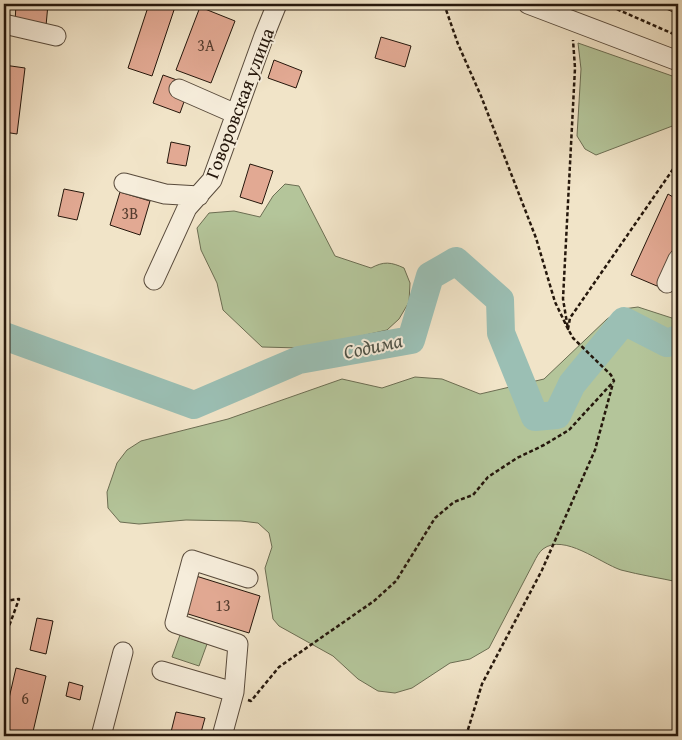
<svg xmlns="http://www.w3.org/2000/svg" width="682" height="740" font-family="'Gentium Book Plus',serif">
	<rect width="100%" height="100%" fill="#f1e4c8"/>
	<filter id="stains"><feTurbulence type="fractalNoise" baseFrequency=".004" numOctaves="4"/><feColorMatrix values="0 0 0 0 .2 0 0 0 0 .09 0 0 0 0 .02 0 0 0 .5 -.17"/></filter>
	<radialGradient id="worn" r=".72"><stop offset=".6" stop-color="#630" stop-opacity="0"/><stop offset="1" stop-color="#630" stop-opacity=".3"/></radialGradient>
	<!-- green -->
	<path fill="#b4c59a" stroke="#6c6e53" d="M 578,43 L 678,78 L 678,120 L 675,125 L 596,155 L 585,149 L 577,136 L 581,69 Z
		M 285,184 L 299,186 L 335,256 L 371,268 C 384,261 391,262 404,268 L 410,283 L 409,302 L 399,319 L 387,330 L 344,340 L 300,348 L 262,347 L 223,310 L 217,283 L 201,250 L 197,228 L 209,213 L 234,211 L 260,217 L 273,196 Z
		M 638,307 L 678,320 L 678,582 C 660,578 640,575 621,570 C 600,563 564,533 543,549 C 539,552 536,558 534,562 L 489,648 L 470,659 L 450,663 L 412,688 L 395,693 L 378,691 L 358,679 L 333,656 L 279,626 L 273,619 L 265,568 L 272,547 L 269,533 L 258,523 L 241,521 L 186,520 L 139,524 L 120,522 L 108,508 L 107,492 L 117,463 L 127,450 L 141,441 L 228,419 L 342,379 L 382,388 L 415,377 L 442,379 L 480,394 L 544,379 L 607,319 L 623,309 Z
		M 180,635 L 207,644 L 199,666 L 172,657 Z"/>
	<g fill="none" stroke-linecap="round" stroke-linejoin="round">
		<!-- river -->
		<path stroke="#9bbfb4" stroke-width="28" d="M 4,336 L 194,405 L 299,360 L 411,340 L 430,276 L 456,261 L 500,300 L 501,333 L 535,417 L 557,415 L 572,384 L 624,321 L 667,343 L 678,339"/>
	</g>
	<!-- building -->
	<path fill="#e2a993" stroke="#25170c" d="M 16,4 L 48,4 L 46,26 L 15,23 Z
		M 149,4 L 165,4 L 175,7 L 152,76 L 128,68 Z
		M 654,4 L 678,4 L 678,14 Z
		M 200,7 L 235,21 L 211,83 L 176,70 Z
		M 381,37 L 411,46 L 405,67 L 375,58 Z
		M 274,60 L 302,71 L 296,88 L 268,78 Z
		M 4,65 L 25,68 L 17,134 L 4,132 Z
		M 163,75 L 177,80 L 185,99 L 180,113 L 153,103 Z
		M 171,142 L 190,146 L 186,166 L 167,163 Z
		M 250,164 L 273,171 L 262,204 L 240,197 Z
		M 678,186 L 678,239 L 657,286 L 631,275 L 668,194 L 673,197 Z
		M 64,189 L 84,193 L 77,220 L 58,216 Z
		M 120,192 L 150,201 L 140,235 L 110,225 Z
		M 196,576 L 260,596 L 249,633 L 185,613 Z
		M 37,618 L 53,621 L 46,654 L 30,650 Z
		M 16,668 L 46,676 L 32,736 L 4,736 L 4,720 Z
		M 69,682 L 83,686 L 80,700 L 66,696 Z
		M 176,712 L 205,718 L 200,736 L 170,736 Z"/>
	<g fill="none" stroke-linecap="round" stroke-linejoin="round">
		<defs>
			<path id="minor" d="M 528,4 L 678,61
				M 4,24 L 56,36
				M 179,89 L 236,114
				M 124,183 L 165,194 L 199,196
				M 154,280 L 187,208 L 212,180 L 264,36 L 277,4
				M 667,283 L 678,259
				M 162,671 L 234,692
				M 101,736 L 123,652
				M 222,736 L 234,692 L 238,644 L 175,623 L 192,560 L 248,578"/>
		</defs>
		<!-- minor casing -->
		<use href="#minor" stroke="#584a3b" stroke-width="21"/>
		<!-- path -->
		<path stroke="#25170c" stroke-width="2.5" stroke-dasharray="4 2.5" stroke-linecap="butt" d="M 444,4 L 458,44 L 481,96 L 536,238 L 555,302 L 568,329 L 563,299 L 575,68 L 573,40
			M 605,4 L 678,36
			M 4,601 L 19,599 L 4,640
			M 248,700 L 251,701 L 279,667 L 374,601 L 396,581 L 435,518 L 454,502 L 473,495 L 488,477 L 517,458 L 544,445 L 569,430 L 614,381 L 611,375 L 573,338 L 568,329 L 570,318 L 678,162
			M 466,736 L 482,684 L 542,570 L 595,450 L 613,383"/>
		<!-- minor -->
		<use href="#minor" stroke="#f6eddb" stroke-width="19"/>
	</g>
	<g text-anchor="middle" stroke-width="4" stroke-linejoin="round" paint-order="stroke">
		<!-- number labels -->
		<g font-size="16" fill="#543c2e">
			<text x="206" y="51">3А</text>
			<text x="130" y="219">3В</text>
			<text x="223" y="611">13</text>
			<text x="25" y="704">6</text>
		</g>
		<!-- street labels -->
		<g font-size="19" fill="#25170c" stroke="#f6eddb">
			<text transform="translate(239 103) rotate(-69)" y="7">Говоровская улица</text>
		</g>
		<!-- water labels -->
		<g font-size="20" font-style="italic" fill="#4e5247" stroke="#f6eddb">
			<text transform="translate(373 346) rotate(-12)" y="7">Содима</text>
		</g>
	</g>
	<!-- margin -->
	<rect width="682" height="740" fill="none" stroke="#f1e4c8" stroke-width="20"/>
	<rect x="5" y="5" width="672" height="730" fill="none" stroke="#25170c" stroke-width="2.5"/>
	<rect x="10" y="10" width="662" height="720" fill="none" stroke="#25170c"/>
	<rect width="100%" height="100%" filter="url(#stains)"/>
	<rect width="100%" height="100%" fill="url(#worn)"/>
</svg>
